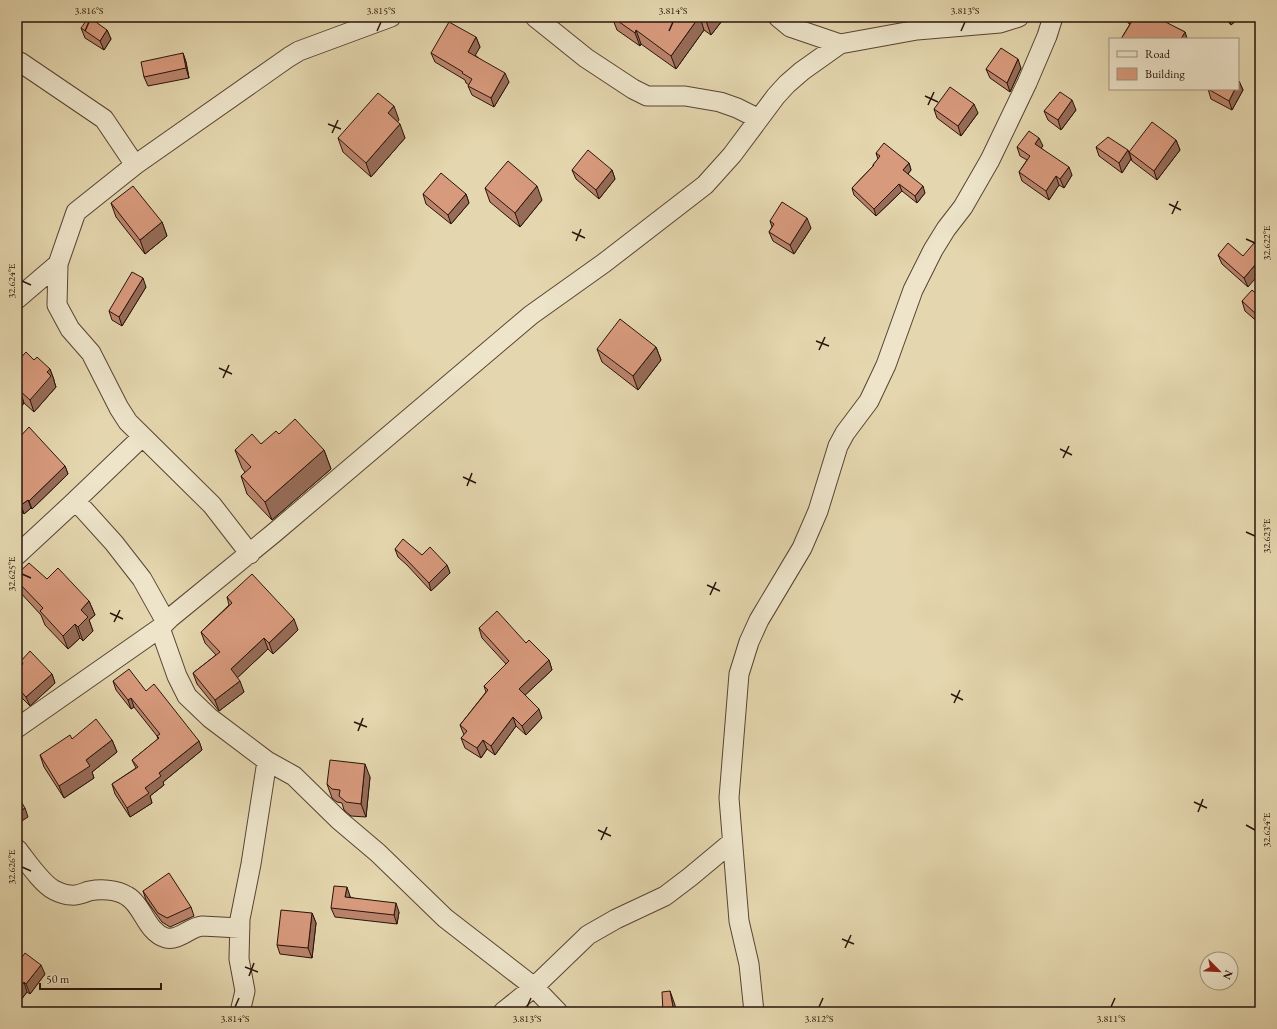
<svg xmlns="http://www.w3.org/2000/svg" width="1277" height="1029" font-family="'EB Garamond',serif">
	<rect width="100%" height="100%" fill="#e4d6ae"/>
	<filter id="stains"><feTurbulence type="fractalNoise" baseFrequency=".005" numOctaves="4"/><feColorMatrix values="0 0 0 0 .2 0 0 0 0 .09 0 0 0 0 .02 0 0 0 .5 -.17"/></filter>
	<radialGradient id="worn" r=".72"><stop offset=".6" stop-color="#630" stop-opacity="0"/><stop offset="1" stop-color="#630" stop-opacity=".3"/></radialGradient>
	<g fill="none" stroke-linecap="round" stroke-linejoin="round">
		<defs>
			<path id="minor" d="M 535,17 L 586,58 L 633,89 L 647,96 L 685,96 L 720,102 L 737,108 L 759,119
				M 778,17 L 790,27 L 840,44 L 917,30 L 1000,23 L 1019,17
				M 17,62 L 20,62 L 104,119 L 135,165 L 289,57 L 299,51 L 391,17
				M 135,165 L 76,212 L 58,264 L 57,305 L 70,329 L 91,353 L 119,408 L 128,422 L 212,505 L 250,554
				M 17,299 L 58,264
				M 76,501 L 114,543 L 142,579 L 166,622
				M 17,555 L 72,504 L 142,437
				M 160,628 L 177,676 L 187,696 L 210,718 L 267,761 L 294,776 L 339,820 L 378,853 L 445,918 L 534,987 L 558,1012
				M 17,728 L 160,628 L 170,618 L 274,533 L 531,315 L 604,263 L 705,185 L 732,155 L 776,96 L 787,84 L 802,71 L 840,44
				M 17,849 C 26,860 41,883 54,890 C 58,892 65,895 71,895 C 77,896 83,893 89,891 C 100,889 116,889 127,896 C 143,905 146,932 166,938 C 179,941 190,927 202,926 L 240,928
				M 240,1012 L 245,991 L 239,959 L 240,919 L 251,864 L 267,761
				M 503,1012 L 534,987 L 588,935 L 616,919 L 665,896 L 690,877 L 732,842
				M 754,1012 L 749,964 L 739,921 L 729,798 L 739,674 L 749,642 L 759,620 L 802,548 L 818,511 L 838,446 L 845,433 L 869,401 L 886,365 L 913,290 L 933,250 L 946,229 L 963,207 L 990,160 L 1027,83 L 1047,36 L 1053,17"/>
		</defs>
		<!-- minor casing -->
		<use href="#minor" stroke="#584433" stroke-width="21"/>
		<!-- minor -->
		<use href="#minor" stroke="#ede4ca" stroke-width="19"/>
	</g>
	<!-- wall -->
	<path fill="#ba846c" stroke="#29140a" d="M 612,17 L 725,17 L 711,35 L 704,30 L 676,69 L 641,44 L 640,46 L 617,30 Z
		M 1126,17 L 1159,17 L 1160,20 L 1185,32 L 1187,39 L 1121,39 L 1130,24 L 1128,23 Z
		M 1224,17 L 1240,17 L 1231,25 Z
		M 81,28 L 107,30 L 111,39 L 104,50 L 85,38 Z
		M 476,37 L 480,47 L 475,55 L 509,82 L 494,107 L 472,95 L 468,86 L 469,85 L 466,83 L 465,80 L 435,62 L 431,53 Z
		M 183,53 L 186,62 L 189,78 L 148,86 L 144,77 Z
		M 1021,68 L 1010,92 L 990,78 L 986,69 Z
		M 1239,81 L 1243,90 L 1232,110 L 1211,99 L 1208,89 Z
		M 934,109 L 978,113 L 961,136 L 937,118 Z
		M 1076,110 L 1061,130 L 1048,120 L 1044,111 Z
		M 1260,116 L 1260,133 L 1259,133 L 1256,124 Z
		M 399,120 L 397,122 L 405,138 L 371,177 L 343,152 L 338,138 Z
		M 1176,140 L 1180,150 L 1157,180 L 1132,161 L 1129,152 Z
		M 1043,146 L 1041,148 L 1072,175 L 1064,188 L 1059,185 L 1049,200 L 1022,181 L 1019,172 L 1027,160 L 1020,156 L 1017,147 Z
		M 1096,147 L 1131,159 L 1122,173 L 1099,156 Z
		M 876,153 L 909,163 L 911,170 L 908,174 L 925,193 L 917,203 L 902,191 L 876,216 L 854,195 L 852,188 L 873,166 L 873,165 L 878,159 Z
		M 572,170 L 612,170 L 615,179 L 599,199 L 576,179 Z
		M 485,188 L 542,200 L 520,227 L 490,202 Z
		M 423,194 L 466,194 L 469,203 L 451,224 L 426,204 Z
		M 111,203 L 162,222 L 167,236 L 145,254 L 116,217 Z
		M 770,221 L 811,228 L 794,254 L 773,241 L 769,232 L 772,227 Z
		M 1218,255 L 1243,256 L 1248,287 L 1222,264 Z
		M 146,287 L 122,326 L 112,320 L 109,311 Z
		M 1260,297 L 1260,324 L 1245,311 L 1242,301 Z
		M 656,347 L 661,360 L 638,390 L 602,362 L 597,349 Z
		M 34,360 L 50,369 L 54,380 L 54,381 L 56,387 L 34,412 L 24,403 L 17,412 L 17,362 Z
		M 279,434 L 324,450 L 331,469 L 272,520 L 247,494 L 241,476 L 245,472 L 242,468 L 235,450 L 261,444 Z
		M 17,440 L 65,466 L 68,474 L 32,509 L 31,508 L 24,514 L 23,512 L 17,518 Z
		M 395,549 L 422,555 L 447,565 L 450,573 L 431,591 L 407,565 L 398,557 Z
		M 17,574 L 89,601 L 95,615 L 89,620 L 93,631 L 83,641 L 80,638 L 68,649 L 45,625 L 41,615 L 19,591 L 17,586 Z
		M 227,597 L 298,630 L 273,654 L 268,649 L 237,678 L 244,692 L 219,711 L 197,684 L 193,673 L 216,655 L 205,643 L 201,632 L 229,605 Z
		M 479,628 L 526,643 L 549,660 L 552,670 L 525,695 L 542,718 L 526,735 L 516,726 L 495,755 L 487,749 L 481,758 L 465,748 L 461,738 L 464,735 L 460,725 L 486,692 L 484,686 L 506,664 L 482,638 Z
		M 21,661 L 52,674 L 55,683 L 30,706 L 17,693 L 17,670 L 22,665 Z
		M 113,681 L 146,691 L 199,741 L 202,750 L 163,782 L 164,785 L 150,796 L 152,803 L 130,817 L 115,794 L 112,784 L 136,768 L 132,760 L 158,739 L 157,736 L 134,707 L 131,709 L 116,690 Z
		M 72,739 L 112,740 L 117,752 L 92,772 L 94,778 L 64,798 L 44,767 L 40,755 Z
		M 370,777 L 366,817 L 351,816 L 344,810 L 342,803 L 337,802 L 332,798 L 327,784 Z
		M 143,891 L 191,907 L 194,916 L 170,927 L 162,922 L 146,900 Z
		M 350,896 L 350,897 L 399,912 L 397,924 L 335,917 L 331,908 Z
		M 312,913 L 316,923 L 312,958 L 280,954 L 277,945 Z
		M 17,964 L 45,974 L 30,994 L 27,992 L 17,1005 Z"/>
	<!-- shaded-wall -->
	<path fill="#976c58" stroke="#29140a" d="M 699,17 L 700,17 L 704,30 L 676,69 L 671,56 Z
		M 709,17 L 725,17 L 711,35 L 706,21 Z
		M 1228,17 L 1240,17 L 1231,25 Z
		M 107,30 L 111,39 L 104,50 L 100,41 Z
		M 636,30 L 641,44 L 640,46 L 635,33 Z
		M 1185,32 L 1187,39 L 1181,39 Z
		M 476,37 L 480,47 L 472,61 L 468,52 Z
		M 183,53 L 186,62 L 189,78 L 186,68 Z
		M 1018,59 L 1021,68 L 1010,92 L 1007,83 Z
		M 505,73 L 509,82 L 494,107 L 491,98 Z
		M 1239,81 L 1243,90 L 1232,110 L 1229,101 L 1235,89 L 1238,89 L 1238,83 Z
		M 1072,100 L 1076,110 L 1061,130 L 1058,120 Z
		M 974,104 L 978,113 L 961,136 L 958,126 Z
		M 394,106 L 399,120 L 393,127 L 388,113 Z
		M 400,124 L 405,138 L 371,177 L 366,163 Z
		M 1039,138 L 1043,146 L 1038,152 L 1035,144 Z
		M 1176,140 L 1180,150 L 1157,180 L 1154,171 Z
		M 1128,150 L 1131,159 L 1122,173 L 1119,163 Z
		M 909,163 L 911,170 L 905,177 L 903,170 Z
		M 1069,167 L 1072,175 L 1064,188 L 1060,179 Z
		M 612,170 L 615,179 L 599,199 L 596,190 Z
		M 1056,176 L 1059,185 L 1049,200 L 1046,191 Z
		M 899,184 L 902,191 L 876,216 L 874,209 Z
		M 537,186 L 542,200 L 520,227 L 515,213 Z
		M 923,186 L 925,193 L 917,203 L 915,196 Z
		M 466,194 L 469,203 L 451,224 L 448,215 Z
		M 807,218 L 811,228 L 794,254 L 790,245 Z
		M 162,222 L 167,236 L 145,254 L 140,240 Z
		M 1260,259 L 1260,273 L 1248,287 L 1244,278 Z
		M 143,278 L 146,287 L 122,326 L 119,317 Z
		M 1260,311 L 1260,324 L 1257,315 Z
		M 656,347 L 661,360 L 638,390 L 633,376 Z
		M 50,369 L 54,380 L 54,381 L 56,387 L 34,412 L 30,400 L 47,372 Z
		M 20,391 L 24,403 L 17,412 L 17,395 Z
		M 324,450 L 331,469 L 272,520 L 265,502 Z
		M 65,466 L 68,474 L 32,509 L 29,501 Z
		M 28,500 L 31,508 L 24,514 L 21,505 Z
		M 20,504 L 23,512 L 17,518 L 17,507 Z
		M 447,565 L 450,573 L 431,591 L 429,583 Z
		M 89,601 L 95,615 L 89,620 L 93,631 L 83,641 L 78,627 L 81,610 Z
		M 294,619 L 298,630 L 273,654 L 269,643 Z
		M 75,624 L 80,638 L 68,649 L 63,636 Z
		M 264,638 L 268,649 L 235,680 L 231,669 Z
		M 549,660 L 552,670 L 522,698 L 519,689 Z
		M 52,674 L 55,683 L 30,706 L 26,697 Z
		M 240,681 L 244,692 L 219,711 L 215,700 Z
		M 131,698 L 134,707 L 131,709 L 128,700 Z
		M 539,709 L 542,718 L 526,735 L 522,726 Z
		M 513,717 L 516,726 L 495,755 L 491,746 Z
		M 112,740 L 117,752 L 92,772 L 94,778 L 64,798 L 59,786 L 86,760 Z
		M 483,740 L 487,749 L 481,758 L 477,748 Z
		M 199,741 L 202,750 L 163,782 L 164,785 L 150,796 L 152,803 L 130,817 L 127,808 L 159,773 Z
		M 365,764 L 370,777 L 366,817 L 361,804 Z
		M 25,808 L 28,817 L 17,824 L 17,813 Z
		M 347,887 L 350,896 L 349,906 L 345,897 Z
		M 396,903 L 399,912 L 397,924 L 394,915 Z
		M 312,913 L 316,923 L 312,958 L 308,948 Z
		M 41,965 L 45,974 L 30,994 L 26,984 Z
		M 24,982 L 27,992 L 17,1005 L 17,991 Z
		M 670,991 L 675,1005 L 676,1012 L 674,1012 Z"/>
	<!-- building -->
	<path fill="#d89a7d" stroke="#29140a" d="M 89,17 L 107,30 L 100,41 L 81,28 Z
		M 612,17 L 699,17 L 671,56 L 636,30 L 635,33 Z
		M 700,17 L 709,17 L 706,21 Z
		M 1131,17 L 1156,17 L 1185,32 L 1181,39 L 1121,39 L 1134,18 Z
		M 449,22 L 476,37 L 468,52 L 505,73 L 491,98 L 468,86 L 472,79 L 462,73 L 463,72 L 431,53 Z
		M 1001,48 L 1018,59 L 1007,83 L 986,69 Z
		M 183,53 L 186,68 L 144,77 L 141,62 Z
		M 950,87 L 974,104 L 958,126 L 934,109 Z
		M 1208,89 L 1235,89 L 1229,101 Z
		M 1060,92 L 1072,100 L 1058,120 L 1044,111 Z
		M 378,93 L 394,106 L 388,113 L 400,124 L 366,163 L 338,138 Z
		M 1260,116 L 1260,126 L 1256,124 Z
		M 1152,122 L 1176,140 L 1154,171 L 1129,152 Z
		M 1029,131 L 1039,138 L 1035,144 L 1069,167 L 1060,179 L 1056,176 L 1046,191 L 1019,172 L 1030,156 L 1017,147 Z
		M 1108,137 L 1128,150 L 1119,163 L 1096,147 Z
		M 884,143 L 909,163 L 903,170 L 923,186 L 915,196 L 899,184 L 874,209 L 852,188 L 874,165 L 873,165 L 880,156 L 876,153 Z
		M 588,150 L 612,170 L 596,190 L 572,170 Z
		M 508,161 L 537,186 L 515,213 L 485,188 Z
		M 441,173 L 466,194 L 448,215 L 423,194 Z
		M 133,186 L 162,222 L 140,240 L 111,203 Z
		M 782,202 L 807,218 L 790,245 L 769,232 L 774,224 L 770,221 Z
		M 1228,243 L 1243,256 L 1254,243 L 1260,248 L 1260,259 L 1244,278 L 1218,255 Z
		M 132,272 L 143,278 L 119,317 L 109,311 Z
		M 1252,290 L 1260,297 L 1260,311 L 1257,315 L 1242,301 Z
		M 620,319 L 656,347 L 633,376 L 597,349 Z
		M 26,352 L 34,360 L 37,357 L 50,369 L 47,372 L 51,376 L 30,400 L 20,391 L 17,395 L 17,376 L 21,372 L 17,368 L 17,362 Z
		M 295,419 L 324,450 L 265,502 L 241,476 L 251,467 L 235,450 L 252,434 L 261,444 L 276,431 L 279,434 Z
		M 29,427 L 65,466 L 29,501 L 28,500 L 21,505 L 20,504 L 17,507 L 17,440 Z
		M 403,539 L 422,555 L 430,547 L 447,565 L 429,583 L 404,557 L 395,549 Z
		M 29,563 L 47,579 L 58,568 L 89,601 L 81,610 L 88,617 L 78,627 L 75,624 L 63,636 L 40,611 L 43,608 L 17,581 L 17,574 Z
		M 252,574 L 294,619 L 269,643 L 264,638 L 231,669 L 240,681 L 215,700 L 193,673 L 220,652 L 201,632 L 232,603 L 227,597 Z
		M 497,611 L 526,643 L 529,640 L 549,660 L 519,689 L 539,709 L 522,726 L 513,717 L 491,746 L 483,740 L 477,748 L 461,738 L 467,731 L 460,725 L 488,690 L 484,686 L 509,661 L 479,628 Z
		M 30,651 L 52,674 L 26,697 L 17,687 L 17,670 L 23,664 L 21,661 Z
		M 129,669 L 146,691 L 154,684 L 199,741 L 159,773 L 161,776 L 145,788 L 149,793 L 127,808 L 112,784 L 138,767 L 132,760 L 159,738 L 157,736 L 160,734 L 131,698 L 128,700 L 113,681 Z
		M 96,719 L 112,740 L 86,760 L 90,766 L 59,786 L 40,755 L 70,735 L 72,739 Z
		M 330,760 L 365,764 L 361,804 L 346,802 L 339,796 L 340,790 L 332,789 L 327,784 Z
		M 17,795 L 25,808 L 17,813 Z
		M 169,873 L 191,907 L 167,918 L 158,913 L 143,891 Z
		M 334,886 L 347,887 L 345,897 L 396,903 L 394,915 L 331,908 Z
		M 281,910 L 312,913 L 308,948 L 277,945 Z
		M 25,953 L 41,965 L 26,984 L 24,982 L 17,991 L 17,964 Z
		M 670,991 L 674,1012 L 663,1012 L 662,992 Z"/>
	<!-- ticks -->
	<path fill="none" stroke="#29140a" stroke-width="1.5" d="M 85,31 L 89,22M 377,31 L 381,22M 669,31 L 673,22M 961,31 L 965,22M 925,96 L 938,102M 928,105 L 934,92M 328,124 L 341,129M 332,133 L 338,120M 1169,204 L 1181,210M 1172,214 L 1178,201M 572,232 L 585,238M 1246,239 L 1255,243M 576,241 L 581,229M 22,281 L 31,285M 816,341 L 829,346M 819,350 L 825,337M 219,368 L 232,374M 223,378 L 229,365M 1060,449 L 1072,455M 1063,458 L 1069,446M 463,477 L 476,483M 467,486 L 472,473M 1246,532 L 1255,536M 22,574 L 31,578M 707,585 L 720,591M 710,595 L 716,582M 110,613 L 123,619M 114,622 L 120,610M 951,694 L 963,700M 954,703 L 960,690M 354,722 L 367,727M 358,731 L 363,718M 1194,802 L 1207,808M 1198,812 L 1203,799M 1246,825 L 1255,830M 598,830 L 611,836M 601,840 L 607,827M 22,867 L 31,871M 842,939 L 854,944M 845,948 L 851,935M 245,967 L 258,972M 249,976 L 254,963M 235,1007 L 239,998M 527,1007 L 531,998M 819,1007 L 823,998M 1111,1007 L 1115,998"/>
	<!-- margin -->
	<rect width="1277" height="1029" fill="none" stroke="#e4d6ae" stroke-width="44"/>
	<!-- legend -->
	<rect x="1109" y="38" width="130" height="52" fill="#ede4ca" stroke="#9f917d"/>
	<rect x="1117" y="51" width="20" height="6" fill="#ede4ca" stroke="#9f917d"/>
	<text x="1145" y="58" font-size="12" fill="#29140a">Road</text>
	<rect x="1117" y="68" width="20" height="12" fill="#d89a7d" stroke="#9f917d"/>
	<text x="1145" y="78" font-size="12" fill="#29140a">Building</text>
	<!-- north arrow -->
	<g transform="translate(1219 971) rotate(114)"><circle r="19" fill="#ede4ca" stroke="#9f917d"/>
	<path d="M0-3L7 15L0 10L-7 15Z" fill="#8f2418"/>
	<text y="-6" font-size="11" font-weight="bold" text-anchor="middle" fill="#29140a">N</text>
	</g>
	<!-- scale -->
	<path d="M40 983v6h121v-6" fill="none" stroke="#29140a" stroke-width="2"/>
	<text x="46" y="983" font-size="12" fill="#29140a" stroke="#ede4ca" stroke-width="3" paint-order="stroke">50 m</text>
	<rect x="22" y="22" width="1233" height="985" fill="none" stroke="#29140a" stroke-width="1.5"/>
	<g font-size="10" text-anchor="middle" fill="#29140a">
		<text x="89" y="14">3.816°S</text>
		<text x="381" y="14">3.815°S</text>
		<text x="673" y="14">3.814°S</text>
		<text x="965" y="14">3.813°S</text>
		<text transform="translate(1266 243) rotate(-90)" y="4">32.622°E</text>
		<text transform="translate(11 281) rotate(-90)" y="4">32.624°E</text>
		<text transform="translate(1266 536) rotate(-90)" y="4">32.623°E</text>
		<text transform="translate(11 574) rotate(-90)" y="4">32.625°E</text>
		<text transform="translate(1266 830) rotate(-90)" y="4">32.624°E</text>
		<text transform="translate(11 867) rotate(-90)" y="4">32.626°E</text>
		<text x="235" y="1022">3.814°S</text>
		<text x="527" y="1022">3.813°S</text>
		<text x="819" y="1022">3.812°S</text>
		<text x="1111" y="1022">3.811°S</text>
	</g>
	<rect width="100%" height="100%" filter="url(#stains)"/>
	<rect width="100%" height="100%" fill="url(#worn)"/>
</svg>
